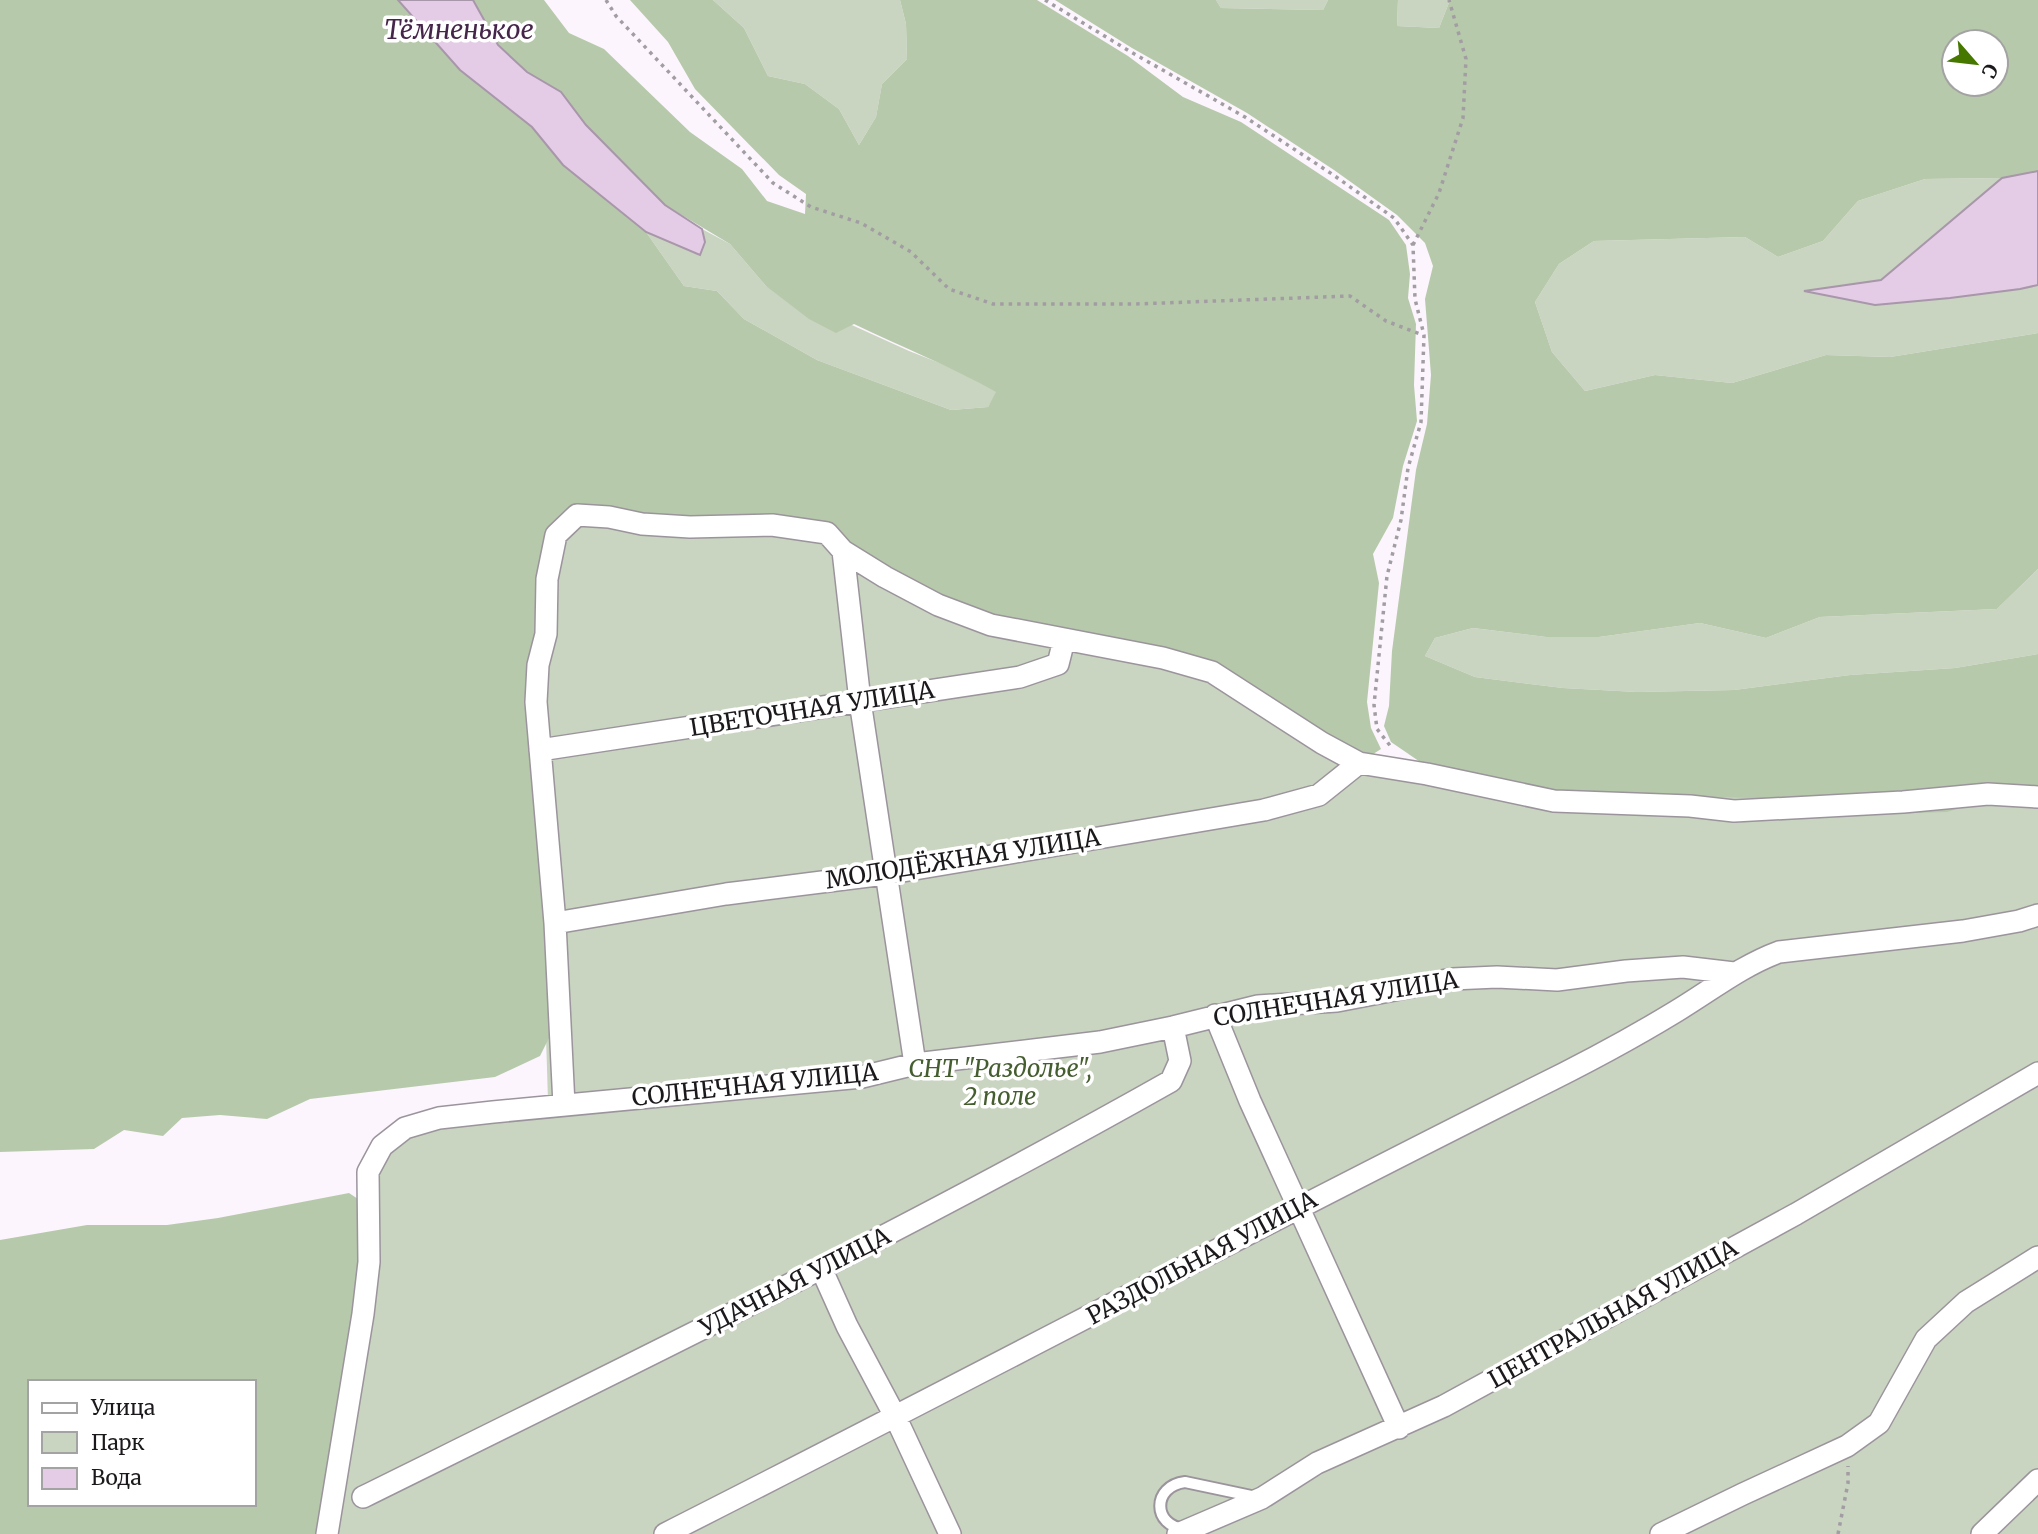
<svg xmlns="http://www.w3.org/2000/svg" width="2038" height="1534" font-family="Merriweather,serif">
	<rect width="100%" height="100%" fill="#fcf5fd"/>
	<!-- green -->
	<path fill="#c9d4c1" d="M 713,0 L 900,0 L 906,24 L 907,59 L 882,84 L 876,117 L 859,145 L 839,109 L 805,84 L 768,76 L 744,28 Z
		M 1216,0 L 1328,0 L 1323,10 L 1221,8 Z
		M 1398,0 L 1450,0 L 1439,28 L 1397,26 Z
		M 2002,178 L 1881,280 L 1807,291 L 1875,305 L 1950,298 L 2020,289 L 2038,285 L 2038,333 L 1890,357 L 1826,355 L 1732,383 L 1655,375 L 1585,391 L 1552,352 L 1535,302 L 1559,264 L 1594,241 L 1745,237 L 1778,257 L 1823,241 L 1858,201 L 1925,179 Z
		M 702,229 L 730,244 L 766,286 L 909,351 L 955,369 L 997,392 L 988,407 L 951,410 L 817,360 L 744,319 L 717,291 L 684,286 L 646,232 L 699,255 L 705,242 Z
		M 574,504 L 776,525 L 1163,658 L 1322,743 L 1402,766 L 2038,798 L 2038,1534 L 334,1534 L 365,1167 L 391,1129 L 548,1101 L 545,1004 L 525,687 Z
		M 2038,569 L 2038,654 L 1955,668 L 1850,675 L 1734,690 L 1637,692 L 1563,688 L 1475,677 L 1425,656 L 1435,638 L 1473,628 L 1546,637 L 1599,637 L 1700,623 L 1766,638 L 1820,617 L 1997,609 Z"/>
	<!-- forest -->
	<path fill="#b7c9ab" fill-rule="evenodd" d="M 0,0 L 398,0 L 415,20 L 507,107 L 532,127 L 563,165 L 646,232 L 684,286 L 717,291 L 744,319 L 817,360 L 951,410 L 988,407 L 996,392 C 950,366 902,347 854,324 L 836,333 L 809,319 L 766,286 L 730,244 L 665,205 L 586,125 L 561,92 L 527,72 L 498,45 L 473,0 L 544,0 L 569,33 L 604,49 L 690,132 L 742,169 L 767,201 L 805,214 L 806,194 L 779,175 L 695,89 L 668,42 L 630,0 L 713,0 L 744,28 L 768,76 L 805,84 L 839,109 L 859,145 L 876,117 L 882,84 L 907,59 L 906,24 L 900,0 L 1037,0 L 1128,56 L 1183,97 L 1241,122 L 1389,220 L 1406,245 L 1410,274 L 1408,298 L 1416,324 L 1414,385 L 1417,421 L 1403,466 L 1393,518 L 1373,554 L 1379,583 L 1367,702 L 1371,728 L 1381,749 L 1359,763 L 1211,672 L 991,625 L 827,533 L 577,515 L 556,535 L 538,665 L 560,1016 L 540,1056 L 495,1077 L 310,1099 L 267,1119 L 220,1115 L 182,1118 L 163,1136 L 124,1130 L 94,1149 L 0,1152 Z
		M 1055,0 L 1216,0 L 1221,8 L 1323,10 L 1328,0 L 1398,0 L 1397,26 L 1439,28 L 1450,0 L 2038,0 L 2038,171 L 2002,178 L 1925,179 L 1858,201 L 1823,241 L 1778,257 L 1745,237 L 1594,241 L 1559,264 L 1535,302 L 1552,352 L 1585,391 L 1655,375 L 1732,383 L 1826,355 L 1890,357 L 2038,333 L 2038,569 L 1997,609 L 1820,617 L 1766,638 L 1700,623 L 1599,637 L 1546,637 L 1473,628 L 1435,638 L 1425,656 L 1475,677 L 1563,688 L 1637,692 L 1734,690 L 1850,675 L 1955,668 L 2038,654 L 2038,793 L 2023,788 L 1947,812 L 1883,814 L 1826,800 L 1554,793 L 1429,768 L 1391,742 L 1384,726 L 1389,706 L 1392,651 L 1416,470 L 1427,424 L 1431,375 L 1425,299 L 1433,266 L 1425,243 L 1397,215 L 1334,170 L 1247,113 L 1132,48 ZM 1954,42 L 1996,42 L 1996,84 L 1954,84 Z
		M 349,1193 L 367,1205 L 327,1534 L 0,1534 L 0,1240 L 87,1225 L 167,1225 L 218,1218 ZM 30,1382 L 254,1382 L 254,1504 L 30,1504 Z"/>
	<!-- water -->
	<path fill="#e4cce7" stroke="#a896aa" stroke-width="2" d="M 398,0 L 473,0 L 498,45 L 527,72 L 561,92 L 586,125 L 665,205 L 702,229 L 705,242 L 700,255 L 646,232 L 563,165 L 532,127 L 460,70 Z
		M 2038,171 L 2038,285 L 2020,289 L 1950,298 L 1875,305 L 1804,291 L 1881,280 L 2002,178 Z"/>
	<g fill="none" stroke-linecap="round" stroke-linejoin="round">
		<defs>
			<path id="lane" d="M 1185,1529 C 1152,1526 1152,1486 1185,1482 L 1256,1497"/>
			<path id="street" d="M 843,551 L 860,701 L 915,1064
				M 540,750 L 1020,677 L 1058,664 L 1064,640
				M 555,923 L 726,894 L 885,874 L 1264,810 L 1319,795 L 1359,763
				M 1215,1015 L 1250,1101 L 1399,1428
				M 564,1105 L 555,923 L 536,702 L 538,665 L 546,634 L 547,579 L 556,535 L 577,515 L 609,517 L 642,524 L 690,527 L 772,525 L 827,533 L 843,551 L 885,577 L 938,605 L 991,625 L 1163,658 L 1212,672 L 1322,743 L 1359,763 L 1427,774 L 1554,801 L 1690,806 L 1734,811 L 1903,802 L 1988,794 L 2038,797
				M 821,1268 L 847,1326 L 896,1418 L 950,1534
				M 363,1497 C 634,1363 907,1230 1171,1081 L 1180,1061 L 1173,1027
				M 327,1534 L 363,1314 L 369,1262 L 368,1172 L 382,1146 L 405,1128 L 439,1118 L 493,1112 L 862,1077 L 915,1064 L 1100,1042 L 1173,1027 L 1258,1006 L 1337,1001 L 1452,979 L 1497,977 L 1557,980 L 1626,971 L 1683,967 L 1734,973
				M 665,1534 C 954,1388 1241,1235 1531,1090 C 1580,1066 1629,1040 1675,1012 C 1710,991 1741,966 1779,952 L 1963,931 L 2019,921 L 2038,915
				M 1178,1534 L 1262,1498 L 1317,1463 L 1444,1406 L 1796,1214 L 2038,1073
				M 1661,1534 L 1743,1494 L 1847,1446 L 1879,1423 L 1926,1339 L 1966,1302 L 2038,1257
				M 1982,1534 L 2038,1480"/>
		</defs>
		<!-- lane casing -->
		<use href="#lane" stroke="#9b949c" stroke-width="14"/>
		<!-- street casing -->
		<use href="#street" stroke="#9b949c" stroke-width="24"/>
		<!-- path -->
		<path stroke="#a29da3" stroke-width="3.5" stroke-dasharray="3.5 5" stroke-linecap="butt" d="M 606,0 L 616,16 L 773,183 L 811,207 L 861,223 L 911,252 L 949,289 L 993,304 L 1135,304 L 1350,296 L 1386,321 L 1423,335
			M 1045,0 L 1131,52 L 1245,117 L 1332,174 L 1394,218 L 1413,245 L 1415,299 L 1424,335 L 1421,422 L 1408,468 L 1401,520 L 1387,576 L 1374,705 L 1377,729 L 1392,748
			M 1413,245 L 1439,193 L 1463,118 L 1466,59 L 1449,0
			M 1838,1534 L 1848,1483 L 1848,1466"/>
		<!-- lane -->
		<use href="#lane" stroke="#fff" stroke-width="10"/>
		<!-- street -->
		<use href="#street" stroke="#fff" stroke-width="21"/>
	</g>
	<g text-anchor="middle" stroke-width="7" stroke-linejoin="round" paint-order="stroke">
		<!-- street labels -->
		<g font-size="24" fill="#1c191c" stroke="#fff">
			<text transform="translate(812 709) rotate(-9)" y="8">ЦВЕТОЧНАЯ УЛИЦА</text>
			<text transform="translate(963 859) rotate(-9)" y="8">МОЛОДЁЖНАЯ УЛИЦА</text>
			<text transform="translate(1336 999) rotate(-9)" y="8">СОЛНЕЧНАЯ УЛИЦА</text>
			<text transform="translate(755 1085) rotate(-6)" y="8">СОЛНЕЧНАЯ УЛИЦА</text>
			<text transform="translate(1202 1258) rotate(-28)" y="8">РАЗДОЛЬНАЯ УЛИЦА</text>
			<text transform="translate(795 1282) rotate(-27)" y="8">УДАЧНАЯ УЛИЦА</text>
			<text transform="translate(1613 1314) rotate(-29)" y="8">ЦЕНТРАЛЬНАЯ УЛИЦА</text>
		</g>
		<!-- park labels -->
		<g font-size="24" font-style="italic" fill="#455e30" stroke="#fff">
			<text x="1000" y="1077">СНТ "Раздолье",<tspan x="1000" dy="28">2 поле</tspan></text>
		</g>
		<!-- water labels -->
		<g font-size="26" font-style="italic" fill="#46254a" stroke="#fff">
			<text x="459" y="39">Тёмненькое</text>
		</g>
	</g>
	<!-- legend -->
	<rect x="28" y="1380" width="228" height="126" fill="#ffffff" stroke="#a4a3a4" stroke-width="2"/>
	<rect x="42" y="1403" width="35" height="10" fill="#ffffff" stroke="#a4a3a4" stroke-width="2"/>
	<text x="91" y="1415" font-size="21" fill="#1c191c">Улица</text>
	<rect x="42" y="1432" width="35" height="21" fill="#c9d4c1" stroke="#a4a3a4" stroke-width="2"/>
	<text x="91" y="1450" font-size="21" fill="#1c191c">Парк</text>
	<rect x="42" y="1468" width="35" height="21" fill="#e4cce7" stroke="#a4a3a4" stroke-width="2"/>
	<text x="91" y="1485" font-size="21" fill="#1c191c">Вода</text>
	<!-- north arrow -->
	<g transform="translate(1975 63) rotate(118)"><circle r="33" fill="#ffffff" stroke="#a4a3a4" stroke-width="2"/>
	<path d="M0-5L12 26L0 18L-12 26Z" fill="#467800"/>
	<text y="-10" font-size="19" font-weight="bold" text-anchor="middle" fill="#1c191c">С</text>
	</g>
</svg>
